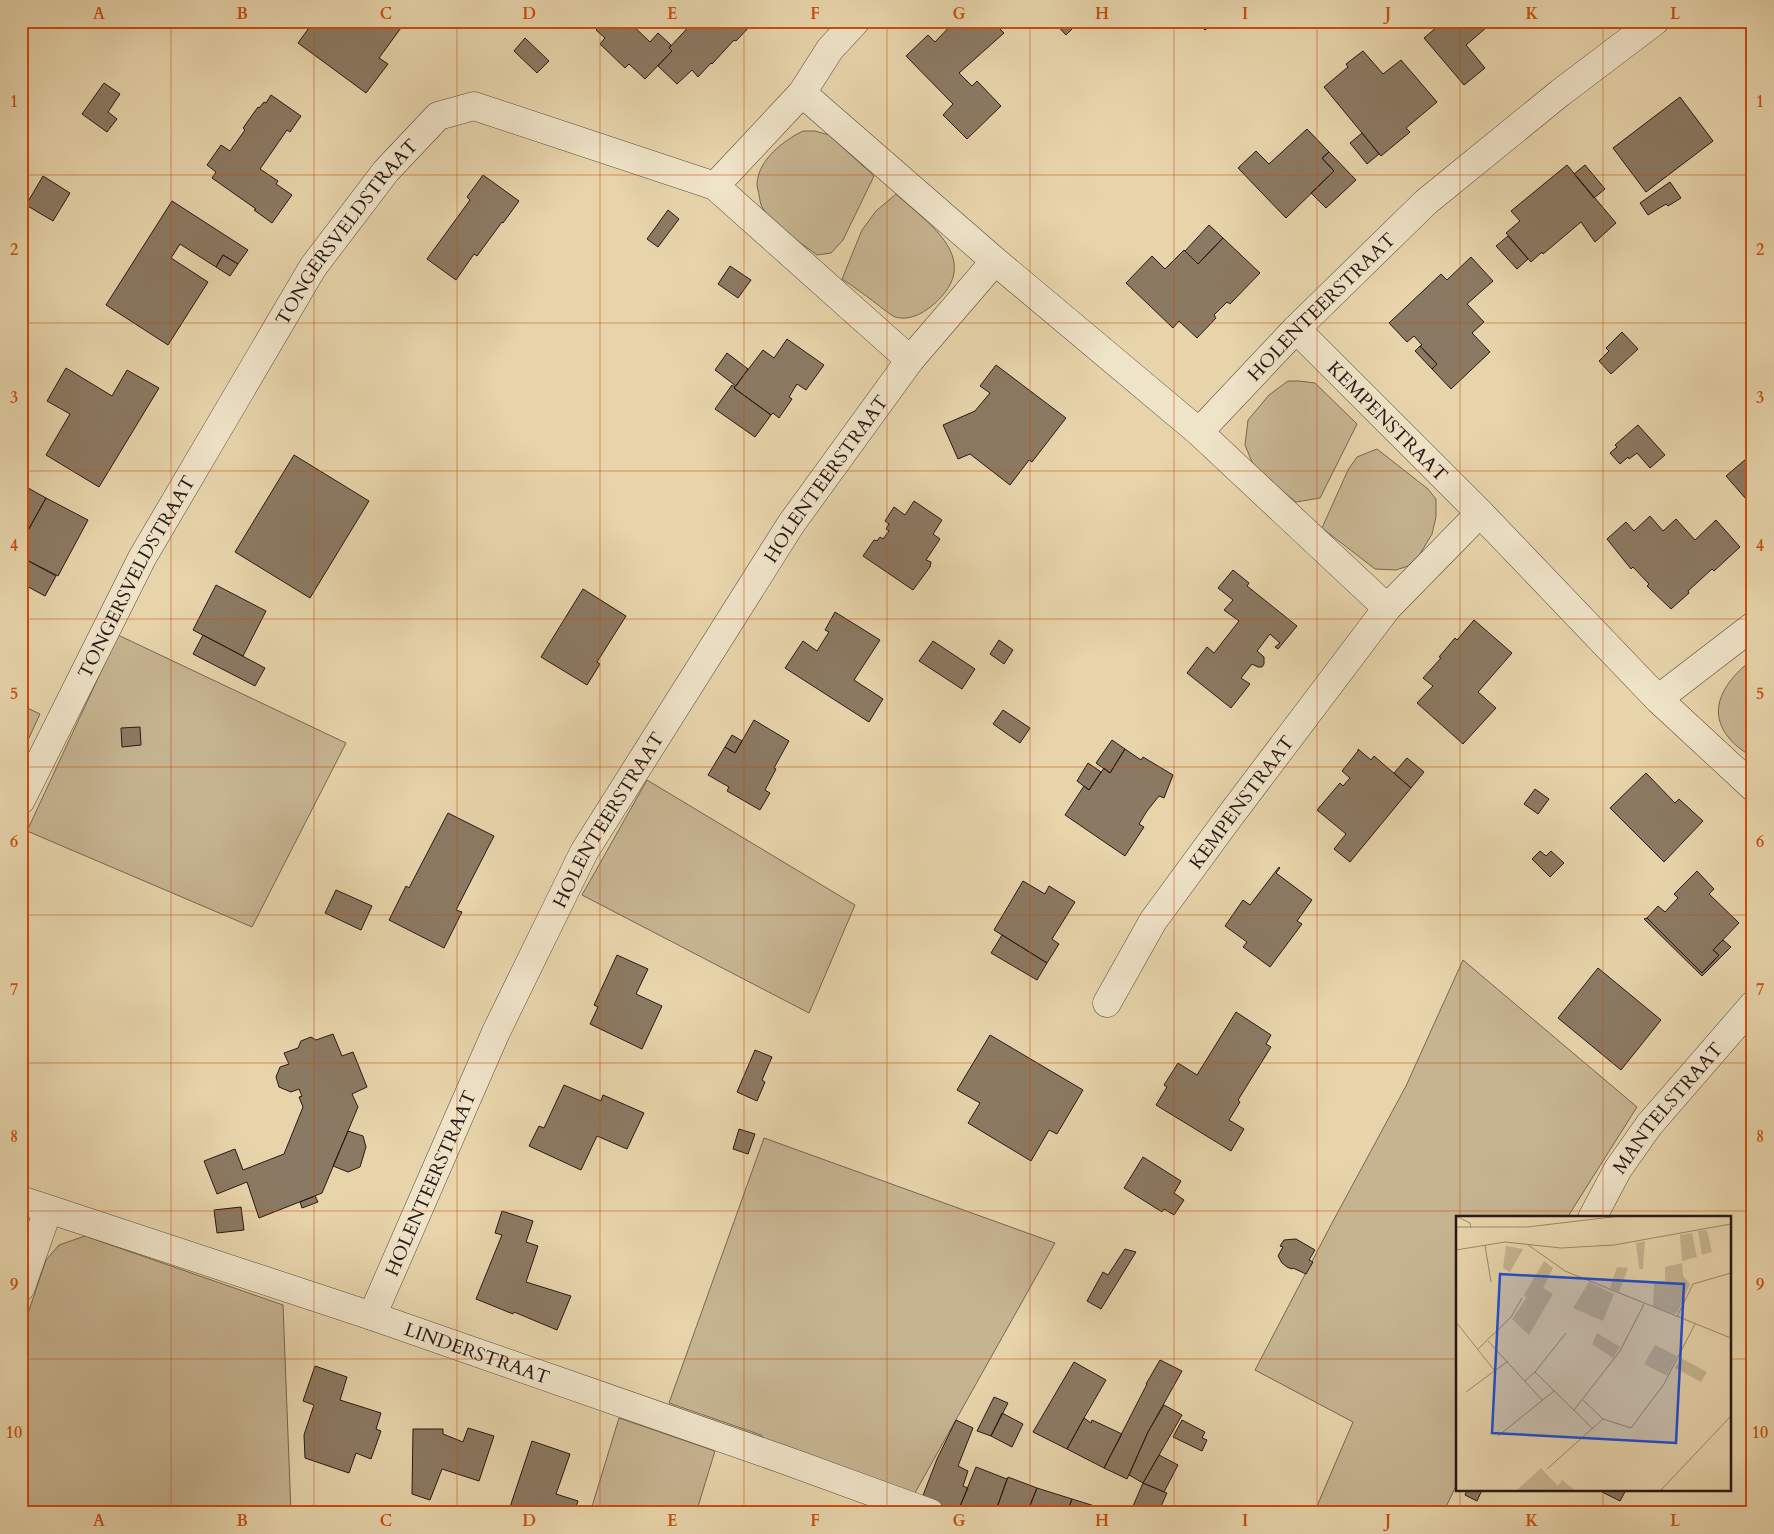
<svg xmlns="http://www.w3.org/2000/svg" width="1774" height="1534" font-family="Cardo,serif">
	<rect width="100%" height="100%" fill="#e7d4ab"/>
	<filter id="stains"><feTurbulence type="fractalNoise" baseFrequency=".004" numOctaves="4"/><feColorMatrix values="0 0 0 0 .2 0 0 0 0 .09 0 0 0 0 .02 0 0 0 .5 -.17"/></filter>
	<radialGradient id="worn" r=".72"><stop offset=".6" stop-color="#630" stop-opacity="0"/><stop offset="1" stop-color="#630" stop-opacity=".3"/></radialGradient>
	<!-- green -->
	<path fill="#c6b491" stroke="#766652" d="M 803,131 L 815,131 L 829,135 L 874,176 L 843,240 L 831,253 L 817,255 C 799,241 773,227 762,207 C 760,203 760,199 759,195 C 759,192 757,188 757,184 C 758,160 784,140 803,131 Z
		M 896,194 C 930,225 985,260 933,305 C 922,314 909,321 895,317 C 891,315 886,311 882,308 C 869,298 856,288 842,279 L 862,230 L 876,211 Z
		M 1288,381 L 1299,381 L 1315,383 L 1357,424 L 1320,498 L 1296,502 L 1262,475 L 1252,462 L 1245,445 L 1248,420 L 1269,395 Z
		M 1377,449 L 1428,489 L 1436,499 L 1436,517 L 1432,534 L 1420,554 L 1408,566 L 1396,570 L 1375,569 L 1322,528 L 1348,470 L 1357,457 Z
		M 118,635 L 346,743 L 252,927 L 27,831 Z
		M 1753,659 L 1753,758 C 1745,752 1735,746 1729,738 C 1704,708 1728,678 1753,659 Z
		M 21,705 L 40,714 L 21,755 Z
		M 647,780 L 855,905 L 809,1013 L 582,895 Z
		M 1463,960 L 1637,1107 L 1567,1218 L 1458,1218 L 1458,1482 L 1443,1513 L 1314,1513 L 1353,1422 L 1255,1370 L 1332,1223 L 1406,1086 Z
		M 764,1138 L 1055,1243 L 911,1500 L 771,1447 L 761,1435 L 669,1403 Z
		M 85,1236 L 283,1305 L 291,1513 L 21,1513 L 21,1334 L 46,1260 L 59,1245 Z
		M 619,1418 L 715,1451 L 696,1513 L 590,1513 Z"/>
	<!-- building -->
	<path fill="#8b7a63" stroke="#271914" d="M 314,21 L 406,21 L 379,58 L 388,64 L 366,93 L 298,43 Z
		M 605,21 L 628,21 L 650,42 L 658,33 L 671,45 L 669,48 L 672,51 L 645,79 L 629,64 L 625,68 L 600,44 L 605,38 L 596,30 Z
		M 694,21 L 747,21 L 751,25 L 736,41 L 734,40 L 712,64 L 711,63 L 698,77 L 692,70 L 677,84 L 658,66 L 672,51 L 669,48 Z
		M 955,21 L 992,21 L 1004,33 L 959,73 L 972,86 L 977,81 L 1001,106 L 967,139 L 943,115 L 953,104 L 906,56 L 928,35 L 935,42 Z
		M 1053,21 L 1080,21 L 1066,35 Z
		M 1197,21 L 1216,21 L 1205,30 Z
		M 1432,21 L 1494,21 L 1466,45 L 1485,68 L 1464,85 L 1424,38 L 1437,27 Z
		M 525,38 L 549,61 L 537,73 L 514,51 Z
		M 1363,51 L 1383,74 L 1401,60 L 1437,102 L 1406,128 L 1410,132 L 1381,156 L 1324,87 L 1348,67 L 1346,64 Z
		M 104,83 L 120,94 L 108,112 L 117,119 L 107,132 L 82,114 Z
		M 271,95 L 301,116 L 290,132 L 287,130 L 260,169 L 278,181 L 276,184 L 292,195 L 272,223 L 254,210 L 256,209 L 212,178 L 216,172 L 207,165 L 221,145 L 230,151 L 245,130 L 243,128 L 258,107 L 259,108 L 264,102 L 266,103 Z
		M 1680,97 L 1713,141 L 1646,192 L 1613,148 Z
		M 1307,129 L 1329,152 L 1322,158 L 1334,171 L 1286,218 L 1238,168 L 1256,151 L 1269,164 Z
		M 1362,133 L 1379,154 L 1367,164 L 1350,143 Z
		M 1329,152 L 1356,180 L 1326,208 L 1311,193 L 1334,171 L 1322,158 Z
		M 1567,165 L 1616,223 L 1595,242 L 1581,222 L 1543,254 L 1542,252 L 1531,262 L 1506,233 L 1520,221 L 1511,211 Z
		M 1585,165 L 1605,189 L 1594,198 L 1574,174 Z
		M 483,175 L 519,201 L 503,223 L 502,222 L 477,256 L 474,254 L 456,280 L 427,259 L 470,200 L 467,197 Z
		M 43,176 L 70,193 L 53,221 L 26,205 Z
		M 1670,182 L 1681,198 L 1668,206 L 1666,204 L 1648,215 L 1640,203 Z
		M 172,201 L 248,250 L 238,264 L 223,255 L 216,267 L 180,244 L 171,258 L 208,282 L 168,345 L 106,305 Z
		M 668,210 L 679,219 L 658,247 L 647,239 Z
		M 1209,225 L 1223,238 L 1198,264 L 1185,251 Z
		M 1508,236 L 1528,259 L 1517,269 L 1496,246 Z
		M 1223,238 L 1260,273 L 1230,304 L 1227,302 L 1214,315 L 1216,318 L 1197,338 L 1179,321 L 1173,328 L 1126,283 L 1152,256 L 1165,269 L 1184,250 L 1198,264 Z
		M 223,255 L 238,264 L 230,276 L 216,267 Z
		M 1471,257 L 1493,281 L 1467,304 L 1484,322 L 1472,333 L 1490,352 L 1451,389 L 1432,369 L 1437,364 L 1420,346 L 1422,345 L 1414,336 L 1407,342 L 1389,323 L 1441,274 L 1447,280 Z
		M 730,266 L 751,280 L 738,298 L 718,284 Z
		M 1622,332 L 1638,349 L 1611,374 L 1599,361 L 1609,351 L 1606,348 Z
		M 787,339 L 824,365 L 806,390 L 797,384 L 789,397 L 792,399 L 779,418 L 773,413 L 771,415 L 734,388 L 763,350 L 774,358 Z
		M 1420,346 L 1437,364 L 1432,369 L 1415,351 Z
		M 727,353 L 748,369 L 736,386 L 715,370 Z
		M 996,365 L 1066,418 L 1032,462 L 1029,460 L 1010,485 L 970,454 L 958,459 L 943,425 L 975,411 L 990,393 L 980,386 Z
		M 66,368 L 112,396 L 127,370 L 159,388 L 99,487 L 46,455 L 70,414 L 47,401 Z
		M 732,385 L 735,387 L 734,388 L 771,415 L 755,437 L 715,409 Z
		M 1638,425 L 1665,455 L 1650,468 L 1637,453 L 1629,459 L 1628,457 L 1620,464 L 1610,453 L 1617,447 L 1615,445 Z
		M 1753,453 L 1753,507 L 1726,476 Z
		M 294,455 L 369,501 L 310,598 L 235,552 Z
		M 21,484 L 46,498 L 26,534 L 21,531 Z
		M 46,498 L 88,520 L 58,576 L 21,557 L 21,531 L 26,534 Z
		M 914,501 L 942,520 L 933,534 L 940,539 L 926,560 L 931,562 L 930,567 L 913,590 L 863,556 L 874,540 L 877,541 L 880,537 L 883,539 L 889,531 L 886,529 L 889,524 L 885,521 L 894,507 L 905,515 Z
		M 1650,516 L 1663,531 L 1676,519 L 1695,540 L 1716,520 L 1740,547 L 1714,571 L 1712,569 L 1688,591 L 1689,593 L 1671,609 L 1647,586 L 1649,584 L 1633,567 L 1631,569 L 1607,539 L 1626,522 L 1634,531 Z
		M 21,557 L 56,576 L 45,596 L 21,583 Z
		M 1233,570 L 1249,583 L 1247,586 L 1297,626 L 1278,649 L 1275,647 L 1280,643 L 1270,634 L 1257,651 L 1264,657 L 1264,664 L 1262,667 L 1258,667 L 1252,664 L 1241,678 L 1250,684 L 1231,708 L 1187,673 L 1207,647 L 1214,653 L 1239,621 L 1224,610 L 1233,600 L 1218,588 Z
		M 216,585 L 266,611 L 243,656 L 193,630 Z
		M 583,589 L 626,616 L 597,662 L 600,664 L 587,685 L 541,657 Z
		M 835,612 L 880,640 L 854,680 L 883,699 L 869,722 L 785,668 L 803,641 L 817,651 L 829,632 L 825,630 Z
		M 1474,620 L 1512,653 L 1478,692 L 1496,708 L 1463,744 L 1417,703 L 1433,686 L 1423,678 L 1441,658 L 1439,657 L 1455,638 L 1457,640 Z
		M 203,635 L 265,668 L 255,686 L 193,654 Z
		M 999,640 L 1013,650 L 1004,664 L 990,654 Z
		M 933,641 L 975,669 L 962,689 L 919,661 Z
		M 1003,710 L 1030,728 L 1020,743 L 993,724 Z
		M 754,720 L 789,741 L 774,768 L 776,769 L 765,790 L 770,793 L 760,810 L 727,791 L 729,787 L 708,775 L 725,747 L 735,753 Z
		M 140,727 L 141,745 L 122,747 L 121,728 Z
		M 732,735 L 742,741 L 735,753 L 725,747 Z
		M 1112,740 L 1125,749 L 1110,773 L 1096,763 Z
		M 1125,749 L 1141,760 L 1143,757 L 1173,775 L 1164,798 L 1159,796 L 1147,811 L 1139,824 L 1144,827 L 1125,856 L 1065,815 L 1084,786 L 1089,790 L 1104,768 L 1110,773 Z
		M 1358,749 L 1371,760 L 1374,756 L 1411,788 L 1350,862 L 1334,849 L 1346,834 L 1317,810 L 1340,783 L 1343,786 L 1350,778 L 1342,771 L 1358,751 Z
		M 1407,758 L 1424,772 L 1411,788 L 1394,773 Z
		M 1088,763 L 1101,772 L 1089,790 L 1077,781 Z
		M 1646,773 L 1675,803 L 1679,799 L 1703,821 L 1664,862 L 1610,808 Z
		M 1535,789 L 1549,799 L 1538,814 L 1524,804 Z
		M 448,813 L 494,836 L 456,910 L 462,912 L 444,948 L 389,920 L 406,886 L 409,888 Z
		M 1540,851 L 1546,856 L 1551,851 L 1564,863 L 1550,877 L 1532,859 Z
		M 1279,867 L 1280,868 L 1276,873 L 1312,900 L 1297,921 L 1302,924 L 1270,967 L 1243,947 L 1247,942 L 1225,926 L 1243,900 L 1250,905 Z
		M 1697,871 L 1714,889 L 1709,894 L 1739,923 L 1713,950 L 1719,955 L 1702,973 L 1647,918 L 1658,906 L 1665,912 L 1678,898 L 1674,894 Z
		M 1023,881 L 1045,894 L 1049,886 L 1075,902 L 1052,939 L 1059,944 L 1047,963 L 994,930 Z
		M 336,890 L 372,906 L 361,930 L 325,913 Z
		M 1647,918 L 1702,973 L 1719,955 L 1713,950 L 1723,940 L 1731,947 L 1702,976 L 1644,919 Z
		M 1002,935 L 1047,963 L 1037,980 L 991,953 Z
		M 617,955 L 648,969 L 636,994 L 662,1006 L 642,1049 L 590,1024 L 598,1007 L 594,1005 Z
		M 1598,968 L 1661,1020 L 1621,1070 L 1558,1018 Z
		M 1236,1012 L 1271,1035 L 1266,1044 L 1271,1047 L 1238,1100 L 1240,1102 L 1229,1120 L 1244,1129 L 1231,1151 L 1156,1105 L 1167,1087 L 1164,1085 L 1178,1063 L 1197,1075 Z
		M 333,1034 L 342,1056 L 353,1052 L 367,1087 L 352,1094 L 358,1107 L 322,1193 L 259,1218 L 247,1182 L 217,1194 L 204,1161 L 235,1149 L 243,1170 L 284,1154 L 303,1107 L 299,1097 L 302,1096 L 299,1089 L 291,1092 L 279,1087 L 276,1077 L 280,1067 L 289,1064 L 284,1053 L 298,1048 L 301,1041 L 311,1037 L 316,1040 Z
		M 990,1035 L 1083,1090 L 1057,1134 L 1049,1130 L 1031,1161 L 968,1123 L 980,1103 L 957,1090 Z
		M 755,1050 L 772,1057 L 762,1080 L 765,1082 L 757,1101 L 737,1092 Z
		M 564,1085 L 601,1101 L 603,1095 L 644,1113 L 627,1149 L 597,1136 L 581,1170 L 529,1146 L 539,1126 L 544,1128 Z
		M 739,1129 L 755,1134 L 748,1154 L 733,1149 Z
		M 348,1131 L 363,1136 L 366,1147 L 360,1167 L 348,1172 L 333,1166 Z
		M 1143,1157 L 1181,1181 L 1174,1193 L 1184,1200 L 1174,1215 L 1164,1209 L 1162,1212 L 1124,1188 Z
		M 315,1196 L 318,1202 L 302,1208 L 300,1202 Z
		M 241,1207 L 244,1230 L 217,1233 L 214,1210 Z
		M 502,1211 L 533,1221 L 526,1242 L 538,1246 L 526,1282 L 571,1296 L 557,1330 L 514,1312 L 513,1314 L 476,1299 L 502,1235 L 495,1233 Z
		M 1296,1239 L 1315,1250 L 1309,1260 L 1313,1262 L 1306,1274 L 1293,1268 L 1292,1269 L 1287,1267 L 1282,1263 L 1278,1256 L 1283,1247 L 1280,1246 L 1284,1240 Z
		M 1125,1249 L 1136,1252 L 1101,1309 L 1087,1301 L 1103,1272 L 1108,1275 Z
		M 1160,1360 L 1182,1371 L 1148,1432 L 1127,1479 L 1104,1468 L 1147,1384 L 1146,1384 Z
		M 1074,1362 L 1106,1380 L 1084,1418 L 1067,1449 L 1033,1432 Z
		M 315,1366 L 347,1377 L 340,1400 L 381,1413 L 376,1429 L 381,1431 L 371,1459 L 356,1453 L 349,1473 L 305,1458 L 304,1435 L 314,1405 L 303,1401 Z
		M 994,1397 L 1008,1403 L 991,1436 L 977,1431 Z
		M 1164,1405 L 1182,1415 L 1143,1483 L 1129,1475 L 1148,1432 Z
		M 1002,1413 L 1023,1424 L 1012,1447 L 991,1436 Z
		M 1084,1418 L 1091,1423 L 1092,1420 L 1122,1434 L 1104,1468 L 1067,1449 Z
		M 956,1420 L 973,1428 L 958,1466 L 968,1471 L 963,1486 L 968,1488 L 958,1511 L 922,1498 L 937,1459 Z
		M 1182,1420 L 1205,1432 L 1202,1438 L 1207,1440 L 1202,1451 L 1173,1437 Z
		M 468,1428 L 494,1436 L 479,1481 L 442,1469 L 430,1500 L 412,1494 L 413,1429 L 443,1429 L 443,1434 L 463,1442 Z
		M 532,1441 L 570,1454 L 556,1494 L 578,1501 L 574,1513 L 508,1513 Z
		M 1159,1455 L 1178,1465 L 1164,1492 L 1143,1483 Z
		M 976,1467 L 1007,1479 L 995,1513 L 962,1513 L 958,1511 Z
		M 1008,1477 L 1037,1488 L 1027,1513 L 995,1513 Z
		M 1143,1483 L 1167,1493 L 1158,1513 L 1130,1513 Z
		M 1037,1488 L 1072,1499 L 1067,1513 L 1027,1513 Z
		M 1467,1490 L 1482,1490 L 1477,1501 L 1465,1495 Z
		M 1598,1490 L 1626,1490 L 1620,1501 Z
		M 1072,1499 L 1101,1508 L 1099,1513 L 1067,1513 Z"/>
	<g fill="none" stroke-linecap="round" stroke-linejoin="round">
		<defs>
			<g id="minor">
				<path d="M 802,93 L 995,261 L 1199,432 L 1387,608 L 1480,513"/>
				<path d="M 715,186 L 802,93 L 830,49 L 856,21"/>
				<path id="s1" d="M 1296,329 L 1480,513 L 1658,699 L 1753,787"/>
				<path id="s2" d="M 1199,432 L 1296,329 L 1426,202 L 1560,93 L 1655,21"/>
				<path d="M 1658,699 L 1753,626"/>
				<path id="s3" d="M 21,800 L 142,558 L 313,267 L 386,171 L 438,116 L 474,106 L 715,186 L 910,360"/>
				<path id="s4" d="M 1107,1003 L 1153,921 L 1227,820 L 1387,608"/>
				<path id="s5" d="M 21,1200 L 372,1316 L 782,1459 L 930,1513"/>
				<path id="s6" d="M 1592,1218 L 1618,1169 L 1649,1125 L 1753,1005"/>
				<path d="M 21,1287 L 48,1210"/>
				<path id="s7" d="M 372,1316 L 496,1032 L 584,852 L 791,524 L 910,360 L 995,261"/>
			</g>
		</defs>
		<!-- minor casing -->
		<use href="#minor" stroke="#57483a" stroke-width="29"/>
		<!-- minor -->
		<use href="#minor" stroke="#efe3c8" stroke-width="28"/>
	</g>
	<!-- grid -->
	<path fill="none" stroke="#cb4f0d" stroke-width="1" stroke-opacity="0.55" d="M 171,21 L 171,1513M 314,21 L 314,1513M 457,21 L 457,1513M 600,21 L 600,1513M 744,21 L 744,1513M 887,21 L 887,1513M 1030,21 L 1030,1513M 1174,21 L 1174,1513M 1317,21 L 1317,1513M 1460,21 L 1460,1218M 1603,21 L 1603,1218M 21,175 L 1753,175M 21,323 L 1753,323M 21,471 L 1753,471M 21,619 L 1753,619M 21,767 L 1753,767M 21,915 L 1753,915M 21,1063 L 1753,1063M 21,1211 L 1753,1211M 21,1359 L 1458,1359M 1730,1359 L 1753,1359M 1460,1490 L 1460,1513M 1603,1490 L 1603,1513"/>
	<g text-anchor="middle" stroke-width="5" stroke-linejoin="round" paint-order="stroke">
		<!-- street labels -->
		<g font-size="19" fill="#271914" stroke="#efe3c8">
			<text dy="7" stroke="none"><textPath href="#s3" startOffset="656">TONGERSVELDSTRAAT</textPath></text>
			<text dy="7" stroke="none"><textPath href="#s2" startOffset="175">HOLENTEERSTRAAT</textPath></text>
			<text dy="7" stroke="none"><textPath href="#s1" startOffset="130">KEMPENSTRAAT</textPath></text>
			<text dy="7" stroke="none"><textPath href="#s7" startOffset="955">HOLENTEERSTRAAT</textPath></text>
			<text dy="7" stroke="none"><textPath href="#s3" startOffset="251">TONGERSVELDSTRAAT</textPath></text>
			<text dy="7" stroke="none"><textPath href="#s4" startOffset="242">KEMPENSTRAAT</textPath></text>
			<text dy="7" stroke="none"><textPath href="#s7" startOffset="550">HOLENTEERSTRAAT</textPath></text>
			<text dy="7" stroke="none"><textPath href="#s6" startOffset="134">MANTELSTRAAT</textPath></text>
			<text dy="7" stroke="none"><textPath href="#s7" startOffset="145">HOLENTEERSTRAAT</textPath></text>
			<text dy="7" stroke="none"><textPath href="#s5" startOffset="481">LINDERSTRAAT</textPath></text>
		</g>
	</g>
	<!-- overview -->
	<g transform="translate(1456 1216)">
		<rect width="275" height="275" fill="#e7d4ab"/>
		<path d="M 251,14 L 256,36 L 246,39 L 242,15 ZM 236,17 L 241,41 L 226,45 L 224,19 ZM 189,25 L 187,53 L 183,53 L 180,27 ZM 50,30 L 67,33 L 54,56 L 47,52 ZM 88,45 L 97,52 L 87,72 L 97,78 L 73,119 L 56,103 L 71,81 L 68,79 ZM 226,47 L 227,60 L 234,68 L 222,96 L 218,98 L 197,90 L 198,65 L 209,65 L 209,51 ZM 161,51 L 172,52 L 163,76 L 154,72 ZM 133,66 L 158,78 L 147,105 L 117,92 ZM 141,117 L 164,131 L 157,142 L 136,128 ZM 199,129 L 221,140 L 211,160 L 188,148 ZM 225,142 L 251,156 L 245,166 L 219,152 ZM 85,252 L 102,270 L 106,264 L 120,275 L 60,275 Z" fill="#c6b491"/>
		<path fill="none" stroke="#9a896f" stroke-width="1" d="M 0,0 L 14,7 L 15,12M 0,11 L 71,11 L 164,0M 71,28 L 109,55 L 275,122M 29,29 L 35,66M 0,34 L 49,26 L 105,32 L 158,29 L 275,8M 221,101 L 237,68 L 275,57M 0,106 L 38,154M 32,125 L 87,185M 22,133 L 55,101 L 66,82M 79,156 L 110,117M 69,165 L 79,156 L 137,213M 10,176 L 52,145M 127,184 L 147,203 L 175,212 L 208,168 L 239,108M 118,194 L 164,135 L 188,88M 42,220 L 98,175M 91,253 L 147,203M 204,275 L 275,200"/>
		<path fill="#1d4ed8" fill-opacity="0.15" stroke="#1d4ed8" stroke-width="2.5" d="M 44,58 L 228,68 L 220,227 L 36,217 Z"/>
		<rect width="275" height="275" fill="none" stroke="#271914" stroke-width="2.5"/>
	</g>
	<!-- margin -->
	<rect width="1774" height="1534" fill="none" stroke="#e7d4ab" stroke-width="55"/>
	<rect x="28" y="28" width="1718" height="1478" fill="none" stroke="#cb4f0d" stroke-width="2"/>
	<g font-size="16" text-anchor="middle" font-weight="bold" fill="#cb4f0d">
		<text x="99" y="19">A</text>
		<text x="242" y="19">B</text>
		<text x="386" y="19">C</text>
		<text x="529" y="19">D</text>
		<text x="672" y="19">E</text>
		<text x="815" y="19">F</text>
		<text x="959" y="19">G</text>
		<text x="1102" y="19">H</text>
		<text x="1245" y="19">I</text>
		<text x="1388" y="19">J</text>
		<text x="1532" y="19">K</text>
		<text x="1675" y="19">L</text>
		<text x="14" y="107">1</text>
		<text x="1760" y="107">1</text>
		<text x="14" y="255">2</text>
		<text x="1760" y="255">2</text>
		<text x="14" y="403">3</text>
		<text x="1760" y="403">3</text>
		<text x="14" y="551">4</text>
		<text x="1760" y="551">4</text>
		<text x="14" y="699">5</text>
		<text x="1760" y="699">5</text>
		<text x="14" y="847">6</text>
		<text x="1760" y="847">6</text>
		<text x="14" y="995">7</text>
		<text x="1760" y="995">7</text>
		<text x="14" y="1142">8</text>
		<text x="1760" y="1142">8</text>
		<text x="14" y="1290">9</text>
		<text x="1760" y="1290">9</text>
		<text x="14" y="1438">10</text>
		<text x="1760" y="1438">10</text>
		<text x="99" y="1526">A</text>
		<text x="242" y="1526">B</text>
		<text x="386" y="1526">C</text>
		<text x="529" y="1526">D</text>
		<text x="672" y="1526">E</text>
		<text x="815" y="1526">F</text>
		<text x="959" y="1526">G</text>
		<text x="1102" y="1526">H</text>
		<text x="1245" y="1526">I</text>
		<text x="1388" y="1526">J</text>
		<text x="1532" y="1526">K</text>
		<text x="1675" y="1526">L</text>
	</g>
	<rect width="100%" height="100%" filter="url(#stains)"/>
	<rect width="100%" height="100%" fill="url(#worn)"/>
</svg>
